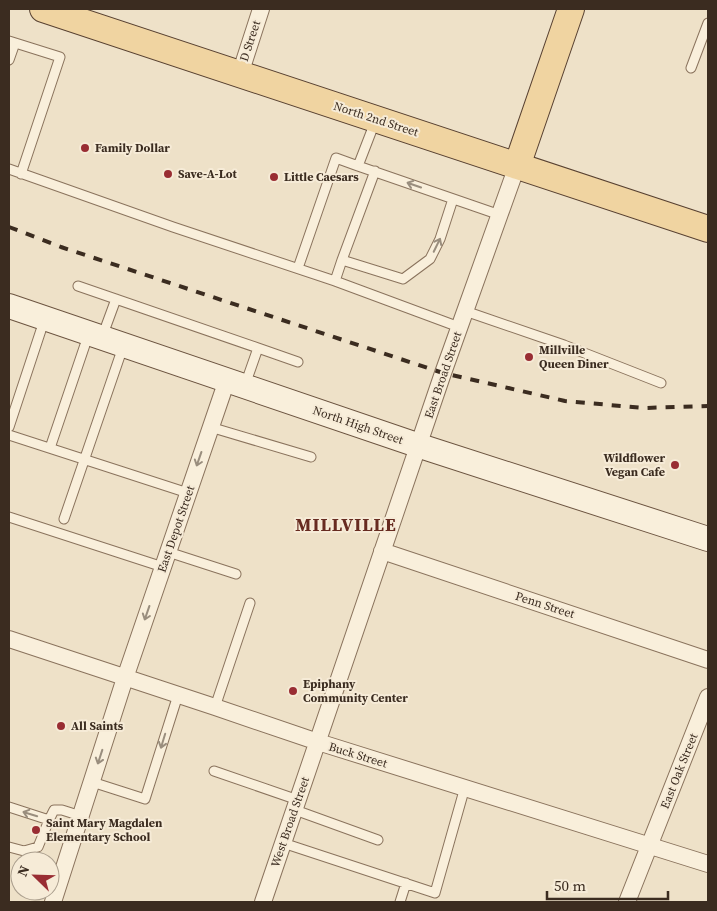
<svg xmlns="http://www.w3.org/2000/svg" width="717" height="911" font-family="'Source Serif 4',serif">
	<rect width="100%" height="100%" fill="#eee1c8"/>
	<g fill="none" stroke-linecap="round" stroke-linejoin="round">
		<defs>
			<path id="lane" d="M 9,41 L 60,57 L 21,174
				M 9,60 L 15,43
				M 691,68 L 708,23
				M 375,122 L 358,166 L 500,215
				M 9,169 L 173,227 L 335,281 L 459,327
				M 342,260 L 375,171
				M 298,268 L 336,158 L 358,166
				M 335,281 L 342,260 L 403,279 L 430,259 L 440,239 L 453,199
				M 78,286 L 258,348 L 245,385
				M 465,311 L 564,345 L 661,383
				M 102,337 L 116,299
				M 258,348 L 298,362
				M 9,427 L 45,318
				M 210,427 L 311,457
				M 9,435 L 188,493
				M 50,448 L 89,333
				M 9,517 L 163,567
				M 64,519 L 123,347
				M 168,552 L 236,574
				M 215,707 L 250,603
				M 214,771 L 298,800
				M 92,782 L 145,799 L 178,695
				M 9,807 L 49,820 L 54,810 L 62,810 L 81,816
				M 295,810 L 378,840
				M 283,843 L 435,893 L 465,787
				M 9,847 L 24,851 L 38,847 L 49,820
				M 400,902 L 406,883"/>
			<path id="street" d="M 240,74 L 261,9
				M 382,551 L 708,660
				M 9,639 L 215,707 L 318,742 L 708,864
				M 53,902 L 125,678 L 227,380
				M 263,902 L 443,373 L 517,166
				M 627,902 L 708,697"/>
			<path id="secondary" d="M 9,306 L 420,446 L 708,539"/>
			<path id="primary" d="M 43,9 L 708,229
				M 517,166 L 571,9"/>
		</defs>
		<!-- lane casing -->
		<use href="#lane" stroke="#8a735d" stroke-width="11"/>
		<!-- street casing -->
		<use href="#street" stroke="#8a735d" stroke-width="18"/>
		<!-- secondary casing -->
		<use href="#secondary" stroke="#6c5440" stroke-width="26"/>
		<!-- primary casing -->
		<use href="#primary" stroke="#584131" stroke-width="28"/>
		<!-- lane -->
		<use href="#lane" stroke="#f9efdb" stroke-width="9"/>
		<!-- street -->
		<use href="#street" stroke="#f9efdb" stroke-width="16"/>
		<!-- secondary -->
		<use href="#secondary" stroke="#f9efdb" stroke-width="24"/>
		<!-- primary -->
		<use href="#primary" stroke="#f0d4a1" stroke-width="26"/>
		<!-- rail -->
		<path stroke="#3b2c20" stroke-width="4" stroke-dasharray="9 9" stroke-linecap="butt" d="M 9,227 L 61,247 L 443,373 L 565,401 L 644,408 L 708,406"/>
	</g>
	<!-- one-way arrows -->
	<defs><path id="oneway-shaft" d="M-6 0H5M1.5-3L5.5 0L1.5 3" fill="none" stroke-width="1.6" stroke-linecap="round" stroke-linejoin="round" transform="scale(1.25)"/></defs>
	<g stroke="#9a8e7e">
		<use href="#oneway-shaft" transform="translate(414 185) rotate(-161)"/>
		<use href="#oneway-shaft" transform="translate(437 245) rotate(-64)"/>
		<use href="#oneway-shaft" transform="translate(199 459) rotate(109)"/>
		<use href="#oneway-shaft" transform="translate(147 613) rotate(109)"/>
		<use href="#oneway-shaft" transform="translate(163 741) rotate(107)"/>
		<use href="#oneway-shaft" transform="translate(100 757) rotate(108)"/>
		<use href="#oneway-shaft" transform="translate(30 814) rotate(-163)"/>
	</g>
	<!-- markers -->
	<g fill="#992d33" stroke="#f6ebd7" stroke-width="2">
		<circle cx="85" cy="148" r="5"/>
		<circle cx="168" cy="174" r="5"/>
		<circle cx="274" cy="177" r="5"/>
		<circle cx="529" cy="357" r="5"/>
		<circle cx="675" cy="465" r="5"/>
		<circle cx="293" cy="691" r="5"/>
		<circle cx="61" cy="726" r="5"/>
		<circle cx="36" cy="830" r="5"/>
	</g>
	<g text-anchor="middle" stroke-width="4" stroke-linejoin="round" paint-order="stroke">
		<!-- street labels -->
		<g font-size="12" fill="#3b2c20" stroke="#f6ebd7">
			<text transform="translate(250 41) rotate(-72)" y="4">D Street</text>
			<text transform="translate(376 119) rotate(18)" y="4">North 2nd Street</text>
			<text transform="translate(443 375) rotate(-71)" y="4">East Broad Street</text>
			<text transform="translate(358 425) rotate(19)" y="4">North High Street</text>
			<text transform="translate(176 529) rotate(-71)" y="4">East Depot Street</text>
			<text transform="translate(545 605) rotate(18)" y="4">Penn Street</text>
			<text transform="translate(358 755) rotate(17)" y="4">Buck Street</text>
			<text transform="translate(679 771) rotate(-68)" y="4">East Oak Street</text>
			<text transform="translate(290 822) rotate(-71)" y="4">West Broad Street</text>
		</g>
		<!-- poi labels -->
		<g font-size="12" font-weight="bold" fill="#3b2c20" stroke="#f6ebd7" text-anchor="start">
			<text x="95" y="152">Family Dollar</text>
			<text x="178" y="178">Save-A-Lot</text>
			<text x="284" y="181">Little Caesars</text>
			<text x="539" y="354">Millville<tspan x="539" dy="14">Queen Diner</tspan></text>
			<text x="665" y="462" text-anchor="end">Wildflower<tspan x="665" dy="14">Vegan Cafe</tspan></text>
			<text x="303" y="688">Epiphany<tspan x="303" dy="14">Community Center</tspan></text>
			<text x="71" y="730">All Saints</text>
			<text x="46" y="827">Saint Mary Magdalen<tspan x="46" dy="14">Elementary School</tspan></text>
		</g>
		<!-- district labels -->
		<g font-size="18" font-weight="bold" letter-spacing="1" fill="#672b20" stroke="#f6ebd7">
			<text x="346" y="531">MILLVILLE</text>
		</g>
	</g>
	<!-- border -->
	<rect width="717" height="911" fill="none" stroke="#3b2c20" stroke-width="20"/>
	<!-- north arrow -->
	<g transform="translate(35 876) rotate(293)"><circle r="24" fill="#f6ebd7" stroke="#ab9f8e"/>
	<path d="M0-4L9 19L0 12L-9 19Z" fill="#992d33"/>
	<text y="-8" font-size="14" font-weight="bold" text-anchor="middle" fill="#3b2c20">N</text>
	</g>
	<!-- scale -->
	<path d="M547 891v8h121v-8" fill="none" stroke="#3b2c20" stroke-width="2.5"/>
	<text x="554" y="891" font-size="15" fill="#3b2c20" stroke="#f6ebd7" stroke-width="4" paint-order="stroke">50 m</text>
</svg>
